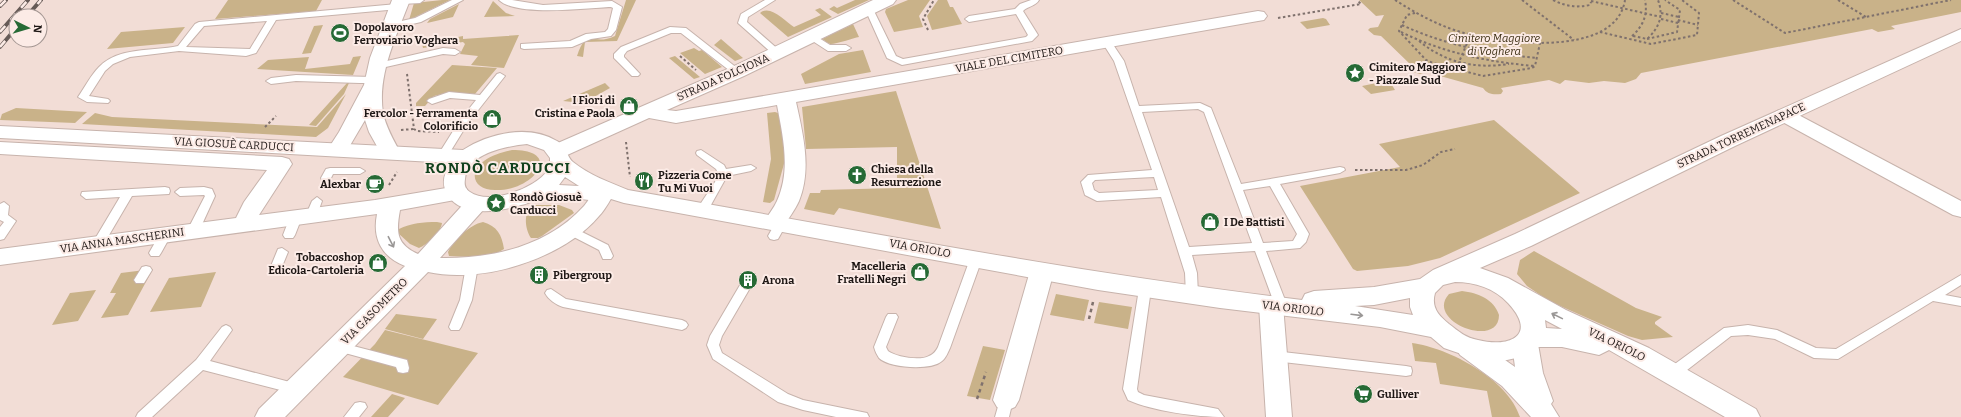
<svg xmlns="http://www.w3.org/2000/svg" width="1961" height="417" font-family="Bitter,serif">
	<rect width="100%" height="100%" fill="#f2ddd6"/>
	<!-- green -->
	<path fill="#c9b289" d="M 228,0 L 322,0 L 316,11 L 215,19 Z
		M 442,0 L 450,0 L 409,20 L 414,3 Z
		M 626,0 L 636,0 L 617,41 L 585,42 L 583,57 L 577,56 C 587,26 593,47 615,36 Z
		M 855,0 L 869,0 L 838,14 L 829,9 L 834,6 L 837,8 Z
		M 908,0 L 930,0 L 919,16 L 923,27 L 894,32 L 885,12 L 886,9 Z
		M 938,0 L 947,0 L 950,7 L 953,7 L 962,24 L 932,30 L 927,16 Z
		M 1359,0 L 1961,0 L 1961,12 L 1891,26 L 1895,29 L 1878,32 L 1872,29 L 1641,73 L 1636,79 L 1625,83 L 1604,81 L 1589,83 L 1565,80 L 1560,84 L 1549,80 L 1501,88 L 1503,91 L 1501,94 C 1493,95 1487,94 1483,88 L 1426,72 L 1420,74 L 1410,71 L 1408,68 L 1411,65 L 1381,36 L 1374,35 L 1368,30 L 1370,28 L 1378,27 L 1384,15 L 1376,16 Z
		M 493,1 L 506,13 L 515,16 L 484,17 Z
		M 459,4 L 453,17 L 427,23 L 430,19 Z
		M 820,8 L 832,17 L 788,37 L 760,13 C 770,4 785,21 794,27 L 821,15 L 815,10 Z
		M 1323,18 L 1326,19 L 1330,25 L 1307,29 L 1300,22 Z
		M 853,24 L 859,37 C 853,38 834,45 830,44 C 827,43 824,40 822,39 Z
		M 323,25 L 311,53 L 302,54 L 314,26 Z
		M 185,27 L 173,43 L 107,49 L 121,32 Z
		M 519,35 L 504,68 L 471,65 L 478,56 L 460,54 L 465,44 L 463,42 L 423,48 L 422,44 L 463,36 L 463,39 Z
		M 721,39 L 743,58 L 735,61 L 714,45 Z
		M 694,48 L 699,51 L 702,50 L 722,67 L 705,74 L 680,53 Z
		M 863,50 L 871,72 L 805,84 L 801,74 L 839,54 Z
		M 361,56 L 353,75 L 257,69 L 268,60 L 309,57 L 305,69 L 350,64 L 353,57 Z
		M 675,56 L 700,77 L 694,79 L 669,58 Z
		M 452,65 L 497,68 L 475,94 L 451,92 L 434,96 L 425,106 L 416,106 L 416,103 Z
		M 1386,81 L 1390,82 L 1395,90 L 1371,94 L 1362,86 Z
		M 347,83 L 349,83 L 344,94 L 316,126 L 309,125 Z
		M 605,83 L 610,88 L 594,97 L 602,105 L 563,101 Z
		M 896,91 L 941,229 L 839,208 L 834,215 L 804,209 L 810,193 L 820,193 L 821,190 L 897,188 L 897,147 L 806,149 L 802,107 Z
		M 346,94 L 328,128 L 316,137 L 82,124 L 95,113 L 112,117 L 317,127 Z
		M 16,108 L 87,112 L 75,123 L 0,120 L 2,114 Z
		M 775,112 L 781,114 L 787,153 L 774,200 L 770,203 L 763,202 L 771,159 L 767,113 Z
		M 1494,120 L 1580,193 L 1440,258 L 1408,266 L 1357,271 L 1353,269 L 1300,186 L 1400,167 L 1379,144 Z
		M 512,150 C 566,150 532,192 495,190 C 475,190 467,174 484,161 C 492,155 502,152 512,150 Z
		M 535,205 L 559,205 L 572,210 L 574,213 L 542,236 L 538,238 L 531,238 C 525,229 522,211 535,205 Z
		M 437,222 L 442,223 C 441,232 427,245 419,248 L 410,244 L 398,233 L 399,229 C 411,223 423,222 437,222 Z
		M 483,222 C 497,226 502,235 504,249 C 491,259 465,257 449,256 L 448,252 C 455,239 469,225 483,222 Z
		M 1534,251 L 1636,308 L 1662,317 L 1655,322 L 1655,324 L 1673,337 L 1642,340 L 1628,336 L 1549,301 L 1527,286 L 1517,274 L 1520,260 Z
		M 153,269 L 128,315 L 101,318 L 116,293 L 110,293 L 121,273 Z
		M 216,272 L 201,307 L 150,312 L 169,278 Z
		M 96,290 L 78,321 L 52,325 L 70,293 Z
		M 1462,291 C 1478,293 1494,299 1499,315 C 1499,350 1424,321 1449,294 Z
		M 1056,294 L 1089,300 L 1084,321 L 1050,315 Z
		M 1099,302 L 1132,307 L 1128,329 L 1094,323 Z
		M 396,314 L 437,319 L 423,339 L 385,329 Z
		M 385,330 L 478,353 L 438,405 L 343,377 L 375,344 Z
		M 1412,343 C 1449,348 1508,379 1520,417 L 1492,417 L 1487,391 L 1440,384 L 1436,363 L 1415,361 Z
		M 983,346 L 1005,350 L 990,400 L 967,396 Z
		M 392,394 L 405,398 L 388,417 L 371,417 Z"/>
	<g fill="none" stroke-linecap="round" stroke-linejoin="round">
		<defs>
			<path id="lane" d="M 398,0 L 424,0 L 420,3 L 402,4 L 402,8 L 399,9 L 276,20 L 256,53 L 246,56 L 179,51 L 130,57 L 113,64 L 105,71 L 89,96 L 108,99 L 110,101 L 108,103 L 87,102 L 78,97 C 85,87 91,75 99,67 C 120,46 151,52 178,46 L 195,24 L 199,22 L 397,4 L 396,2 ZM 267,21 L 250,49 L 186,47 L 204,26 Z
				M 452,0 L 463,0 L 421,22 L 391,29 L 387,26 L 388,24 L 415,18 Z
				M 499,0 L 512,0 L 543,5 L 612,1 L 622,7 L 616,30 L 611,36 L 591,39 L 572,47 L 524,49 L 521,48 L 521,44 L 570,41 L 586,34 L 605,32 L 608,29 L 613,8 L 611,7 C 587,8 516,17 499,0 Z
				M 765,0 L 775,0 L 748,17 L 747,22 L 780,51 L 780,55 L 774,55 L 738,23 L 741,14 Z
				M 1031,0 L 1039,0 C 1036,6 1028,6 1023,11 L 1038,35 L 1032,41 L 902,65 L 887,58 L 865,9 L 866,7 L 872,7 L 896,56 L 903,59 L 1026,37 L 1028,35 L 1016,14 L 969,22 L 965,19 L 969,16 L 1015,9 L 1020,4 Z
				M 670,27 L 686,28 L 742,72 L 740,74 L 734,74 L 681,33 L 671,33 L 627,51 L 624,55 L 624,57 L 640,74 L 638,76 L 632,76 L 614,58 L 614,54 L 621,47 Z
				M 811,33 L 830,45 L 846,45 L 851,48 L 846,51 L 828,51 L 808,38 L 806,36 Z
				M 1107,39 L 1110,40 L 1124,61 L 1139,106 L 1200,103 L 1211,108 L 1241,184 L 1340,167 L 1344,168 L 1345,170 L 1340,173 L 1280,184 L 1309,234 L 1306,242 L 1300,248 L 1266,251 L 1285,300 L 1283,303 L 1275,303 L 1273,300 L 1255,251 L 1192,255 L 1197,273 L 1198,295 L 1196,298 L 1188,298 L 1186,295 L 1185,273 L 1161,197 L 1097,201 L 1085,195 L 1081,182 L 1088,175 L 1152,170 L 1114,61 L 1102,42 ZM 1198,109 L 1204,112 L 1252,243 L 1189,247 L 1142,112 ZM 1154,177 L 1158,190 L 1099,193 L 1094,190 L 1092,183 L 1095,180 ZM 1270,186 L 1297,234 L 1293,241 L 1263,243 L 1243,190 Z
				M 443,48 L 455,49 L 460,52 L 455,55 L 443,54 L 377,69 L 372,66 L 374,64 Z
				M 500,73 L 505,76 L 468,123 L 447,157 L 439,157 L 438,155 L 460,120 L 476,100 L 450,98 L 432,104 L 427,101 L 429,99 L 449,92 L 480,95 L 497,74 Z
				M 296,75 L 373,77 L 378,80 L 373,83 L 360,83 L 296,81 L 271,84 L 266,81 L 271,78 Z
				M 701,150 L 724,165 L 726,169 L 751,165 L 756,168 L 751,171 L 727,176 L 707,212 L 703,213 L 697,209 L 715,182 L 718,173 L 716,169 L 697,155 L 696,153 L 697,151 Z
				M 330,168 L 360,168 L 365,171 L 360,174 L 333,174 L 330,180 L 322,180 L 321,178 L 326,169 Z
				M 165,187 L 169,188 L 170,191 L 169,194 L 132,196 L 102,247 L 94,247 L 92,244 L 120,197 L 86,199 L 81,195 L 82,192 Z
				M 204,187 L 212,189 L 215,196 L 199,231 L 193,235 L 187,231 L 205,196 L 204,195 L 180,196 L 175,192 L 180,188 Z
				M 317,197 L 322,201 L 316,218 L 308,218 L 306,215 L 312,201 Z
				M 4,202 L 9,206 L 8,215 L 16,221 L 4,239 L 0,240 L 0,227 L 4,222 L 0,220 L 0,204 Z
				M 296,213 L 302,217 L 295,235 L 293,238 L 285,238 L 283,235 L 290,217 Z
				M 781,219 L 787,223 L 778,239 L 774,240 L 770,239 L 768,236 L 777,220 Z
				M 570,226 L 608,245 L 613,256 L 611,259 L 603,259 L 599,250 L 566,233 L 564,230 L 566,227 Z
				M 165,231 L 171,235 L 161,253 L 159,256 L 151,256 L 149,253 L 161,232 Z
				M 282,248 L 288,252 L 281,269 L 273,269 L 271,266 L 278,249 Z
				M 976,255 L 980,256 L 982,259 L 950,348 C 948,352 946,358 942,361 C 931,371 889,368 879,358 C 877,355 875,351 874,347 L 886,317 L 888,314 L 896,314 L 898,317 L 886,347 L 888,351 C 896,357 920,361 929,356 C 934,354 936,351 938,347 L 970,259 L 972,256 Z
				M 472,262 L 476,263 L 478,266 L 472,300 L 461,327 L 459,330 L 451,330 L 449,327 L 460,300 L 466,266 L 468,263 Z
				M 146,266 L 150,267 L 152,270 L 144,283 L 136,283 L 134,280 L 142,267 Z
				M 1961,275 L 1961,285 L 1945,295 L 1961,298 L 1961,306 L 1933,301 L 1838,359 L 1814,358 L 1775,339 L 1748,335 L 1731,336 L 1678,377 L 1673,378 L 1668,377 L 1667,373 L 1668,369 L 1724,328 L 1748,325 L 1777,330 L 1816,348 L 1836,349 Z
				M 744,284 L 748,285 L 750,288 L 722,336 L 719,345 L 722,353 L 788,394 L 803,400 L 862,412 L 867,413 L 869,417 L 836,417 L 803,410 L 778,402 L 713,359 L 707,345 L 710,336 L 740,285 Z
				M 1145,285 L 1149,286 L 1151,289 L 1137,389 L 1138,392 L 1144,395 L 1213,408 L 1218,409 L 1224,417 C 1196,417 1153,411 1128,400 L 1123,389 L 1139,289 L 1141,286 Z
				M 551,289 L 566,299 L 682,320 L 686,322 L 688,325 L 686,328 L 682,330 L 563,307 C 556,305 548,299 545,293 L 547,290 Z
				M 226,325 L 230,327 L 232,330 L 210,361 L 301,385 L 303,389 L 301,393 L 296,394 L 203,370 L 152,417 L 136,417 L 138,413 L 196,360 L 222,327 Z
				M 338,342 L 407,360 L 409,368 L 408,372 L 403,373 L 398,372 L 396,367 L 334,350 L 332,347 L 334,344 Z
				M 1274,351 L 1406,366 L 1411,367 L 1412,371 L 1411,375 L 1406,376 L 1274,361 L 1270,359 L 1268,356 L 1270,353 Z
				M 1006,395 L 1011,396 L 1013,400 L 1009,417 L 995,417 L 1001,396 Z
				M 360,402 L 365,403 L 367,407 L 359,417 L 344,417 L 355,403 Z"/>
			<path id="street" d="M 392,0 L 410,0 C 397,35 377,74 383,113 C 386,127 393,139 400,152 L 397,157 L 390,159 L 383,157 L 369,132 L 365,120 L 345,154 L 338,155 L 331,154 L 328,149 L 339,132 L 364,85 L 370,58 Z
				M 873,0 L 896,0 L 893,4 L 744,76 L 667,110 L 676,111 L 1258,11 L 1264,12 L 1267,16 L 1264,20 L 1258,21 L 796,102 C 803,134 812,169 799,201 C 795,210 788,219 783,227 L 775,230 L 767,227 L 764,222 C 768,215 774,208 777,201 C 791,170 783,137 777,105 L 676,123 L 649,118 L 565,156 L 558,158 L 551,156 L 548,151 L 551,146 L 730,68 Z
				M 1784,109 L 1791,111 L 1961,201 L 1961,217 L 1953,215 L 1777,119 L 1774,115 L 1777,111 Z
				M 0,142 L 282,157 L 289,159 L 292,164 L 259,215 L 375,200 L 458,186 L 466,188 L 469,193 L 466,198 L 400,210 C 396,232 396,244 418,254 L 469,198 L 477,196 L 485,198 L 488,203 L 485,208 L 440,258 C 492,259 548,246 584,206 C 589,200 593,192 597,185 L 605,183 L 613,185 L 616,190 C 611,198 606,209 599,216 C 563,259 482,284 428,272 L 285,417 L 255,417 L 259,409 L 405,266 C 382,257 372,239 377,214 L 0,265 L 0,249 L 236,218 L 244,202 L 267,170 L 0,154 Z
				M 1042,263 L 1050,265 L 1054,271 L 1019,400 L 1015,407 L 1006,411 L 997,407 L 993,400 L 1030,271 L 1034,265 Z
				M 1271,296 L 1280,299 L 1283,305 L 1292,417 L 1266,417 L 1259,305 L 1262,299 Z
				M 1525,334 L 1534,337 L 1538,344 L 1543,373 L 1553,401 L 1551,404 L 1559,417 L 1531,417 L 1502,386 L 1460,355 L 1456,348 L 1460,341 L 1469,338 L 1478,341 L 1515,367 L 1512,344 L 1516,337 Z"/>
			<path id="secondary" d="M 1961,29 L 1961,41 L 1735,146 L 1531,246 L 1480,268 L 1508,278 L 1566,310 L 1649,348 L 1756,409 L 1760,417 L 1725,417 L 1609,350 L 1599,355 L 1562,347 L 1538,347 L 1525,355 L 1516,358 L 1498,362 L 1476,359 L 1444,348 L 1431,337 L 1380,327 L 1220,308 L 1098,290 L 624,203 L 611,199 L 603,201 C 585,200 559,196 541,198 C 535,199 528,204 521,205 C 499,212 461,218 447,194 C 441,183 444,173 451,163 L 0,138 L 0,126 L 463,150 C 489,133 529,124 557,141 C 567,146 567,158 573,162 C 589,175 609,182 628,190 C 852,229 1076,273 1302,300 L 1305,294 L 1314,291 L 1374,287 L 1420,279 L 1433,270 L 1515,234 L 1721,136 ZM 527,144 L 544,150 L 550,158 C 550,163 550,167 548,170 C 536,188 489,206 470,192 C 465,189 464,185 465,179 C 467,153 507,146 527,144 ZM 565,177 L 579,186 L 559,185 ZM 1455,282 C 1475,282 1494,288 1508,303 C 1538,335 1510,348 1478,340 C 1466,338 1458,331 1449,324 C 1438,315 1431,307 1435,293 L 1443,285 ZM 1410,298 L 1410,307 L 1413,315 L 1355,306 L 1374,305 ZM 1545,320 L 1562,329 L 1546,328 Z"/>
		</defs>
		<!-- lane casing -->
		<use href="#lane" stroke="#c7b3ac" stroke-width="2"/>
		<!-- street casing -->
		<use href="#street" stroke="#c7b3ac" stroke-width="2"/>
		<!-- secondary casing -->
		<use href="#secondary" stroke="#c7b3ac" stroke-width="2"/>
		<!-- path-far1 -->
		<path stroke="#7f716d" stroke-width="2" stroke-dasharray="2.5 2.5" stroke-linecap="butt" d="M 1395,0 C 1417,14 1439,26 1464,33 C 1503,44 1616,58 1625,0
			M 1522,0 L 1574,40
			M 1553,0 C 1565,6 1576,8 1590,5 L 1591,2
			M 1733,0 L 1785,33 L 1951,0
			M 1838,0 L 1866,17
			M 1591,1 L 1661,17
			M 1415,13 L 1407,15 L 1399,31 L 1426,60 L 1433,63 L 1483,76 L 1532,68 L 1535,66 L 1540,43
			M 1661,13 L 1679,17
			M 1278,18 L 1361,4 L 1357,0
			M 1661,19 L 1678,23
			M 1678,20 L 1698,25
			M 1402,25 C 1445,45 1490,54 1537,58
			M 928,30 L 923,19 L 934,0
			M 1401,32 C 1444,53 1488,62 1535,66
			M 1600,32 L 1651,44 L 1697,35 L 1699,13 L 1682,0
			M 1632,36 C 1643,26 1648,15 1645,0
			M 1633,36 L 1647,39 C 1659,28 1664,16 1658,0
			M 1647,39 L 1677,32 L 1680,10 L 1665,0
			M 1419,41 C 1446,63 1475,69 1509,64
			M 680,56 L 696,70
			M 1456,69 L 1471,34
			M 407,74 L 414,129 L 417,131 L 439,132
			M 265,127 L 276,116
			M 401,130 L 414,129
			M 626,142 L 630,177
			M 1355,170 L 1406,170 L 1423,165 L 1441,152 L 1455,149
			M 389,185 L 397,172"/>
		<!-- path -->
		<path stroke="#7f716d" stroke-width="2.5" stroke-dasharray="3.5 3.5" stroke-linecap="butt" d="M 1089,319 L 1093,302
			M 977,399 L 986,372"/>
		<!-- lane -->
		<use href="#lane" fill="#fff" fill-rule="evenodd"/>
		<!-- street -->
		<use href="#street" fill="#fff" fill-rule="evenodd"/>
		<!-- secondary -->
		<use href="#secondary" fill="#fff" fill-rule="evenodd"/>
		<defs>
			<path id="rail" d="M 0,6 L 6,0
				M 27,16 L 41,0
				M 0,32 L 28,0
				M 0,47 L 16,28"/>
		</defs>
		<!-- rail casing -->
		<use href="#rail" stroke="#665a56" stroke-width="4"/>
		<!-- rail -->
		<use href="#rail" stroke="#fcebe6" stroke-width="2.5" stroke-dasharray="8" stroke-linecap="butt"/>
	</g>
	<!-- one-way arrows -->
	<defs><path id="oneway-shaft" d="M-6 0H5M1.5-3L5.5 0L1.5 3" fill="none" stroke-width="1.6" stroke-linecap="round" stroke-linejoin="round"/></defs>
	<g stroke="#9a9796">
		<use href="#oneway-shaft" transform="translate(391 242) rotate(63)"/>
		<use href="#oneway-shaft" transform="translate(1357 315) rotate(7)"/>
		<use href="#oneway-shaft" transform="translate(1557 316) rotate(-154)"/>
	</g>
	<!-- icons -->
	<defs>
		<symbol id="stadium-disc" viewBox="-11 -11 22 22"><circle r="9.5" fill="#266a35" stroke="#fcebe6"/><path d="M0-5a6.5 5 0 1 0 0 10a6.5 5 0 1 0 0-10ZM-3.5-1.8h7v3.6h-7Z" fill="#fff"/></symbol>
		<symbol id="sight-disc" viewBox="-11 -11 22 22"><circle r="9.5" fill="#266a35" stroke="#fcebe6"/><path d="M0-6L1.8-2.2L6-1.7L2.9 1.2L3.7 5.4L0 3.3L-3.7 5.4L-2.9 1.2L-6-1.7L-1.8-2.2Z" fill="#fff"/></symbol>
		<symbol id="shop-disc" viewBox="-11 -11 22 22"><circle r="9.5" fill="#266a35" stroke="#fcebe6"/><path d="M-5-2.5h2.3a2.7 3.5 0 0 1 5.4 0H5L5.5 6h-11ZM-1.5-2.5h3a1.5 2.3 0 0 0-3 0Z" fill="#fff"/></symbol>
		<symbol id="church-disc" viewBox="-11 -11 22 22"><circle r="9.5" fill="#266a35" stroke="#fcebe6"/><path d="M-1.2-6h2.4v3.5h3.3v2.4h-3.3V6h-2.4V-.1h-3.3v-2.4h3.3Z" fill="#fff"/></symbol>
		<symbol id="restaurant-disc" viewBox="-11 -11 22 22"><circle r="9.5" fill="#266a35" stroke="#fcebe6"/><path d="M-5-6h1v4h1v-4h1v4h1v-4h1v5L-1.5 .5V6h-2V.5L-5-1ZM5-6V6H3V1.5H1.5Q1.5-4 5-6Z" fill="#fff"/></symbol>
		<symbol id="cafe-disc" viewBox="-11 -11 22 22"><circle r="9.5" fill="#266a35" stroke="#fcebe6"/><path d="M-5.5-4.5H6V0H3Q3 3.5 0 3.5H-2.5Q-5.5 3.5-5.5 0ZM3-3.2v2h1.7v-2ZM-6 4.5H4V6H-6Z" fill="#fff"/></symbol>
		<symbol id="building-disc" viewBox="-11 -11 22 22"><circle r="9.5" fill="#266a35" stroke="#fcebe6"/><path d="M-4-6H4V6H1V3H-1V6H-4ZM-2.5-4.3h1.7v1.8h-1.7ZM.8-4.3h1.7v1.8H.8ZM-2.5-1h1.7V.8h-1.7ZM.8-1h1.7V.8H.8Z" fill="#fff"/></symbol>
		<symbol id="supermarket-disc" viewBox="-11 -11 22 22"><circle r="9.5" fill="#266a35" stroke="#fcebe6"/><path d="M-6-5.5h2.5l.6 2H6L4.5 2H-2.5L-4.4-4H-6ZM-1.5 3.2a1.3 1.3 0 1 0 .1 0ZM3 3.2a1.3 1.3 0 1 0 .1 0Z" fill="#fff"/></symbol>
	</defs>
	<g fill-rule="evenodd">
		<use href="#stadium-disc" x="329" y="22" width="22" height="22"/>
		<use href="#sight-disc" x="1344" y="62" width="22" height="22"/>
		<use href="#shop-disc" x="618" y="95" width="22" height="22"/>
		<use href="#shop-disc" x="481" y="108" width="22" height="22"/>
		<use href="#church-disc" x="846" y="164" width="22" height="22"/>
		<use href="#restaurant-disc" x="633" y="170" width="22" height="22"/>
		<use href="#cafe-disc" x="364" y="173" width="22" height="22"/>
		<use href="#sight-disc" x="485" y="192" width="22" height="22"/>
		<use href="#shop-disc" x="1199" y="211" width="22" height="22"/>
		<use href="#shop-disc" x="367" y="252" width="22" height="22"/>
		<use href="#shop-disc" x="909" y="261" width="22" height="22"/>
		<use href="#building-disc" x="528" y="264" width="22" height="22"/>
		<use href="#building-disc" x="737" y="269" width="22" height="22"/>
		<use href="#supermarket-disc" x="1352" y="383" width="22" height="22"/>
	</g>
	<g text-anchor="middle" stroke-width="4" stroke-linejoin="round" paint-order="stroke">
		<!-- poi labels -->
		<g font-size="11" font-weight="bold" fill="#1e1715" stroke="#fcebe6" text-anchor="start">
			<text x="354" y="31">Dopolavoro<tspan x="354" dy="13">Ferroviario Voghera</tspan></text>
			<text x="1369" y="71">Cimitero Maggiore<tspan x="1369" dy="13">- Piazzale Sud</tspan></text>
			<text x="615" y="104" text-anchor="end">I Fiori di<tspan x="615" dy="13">Cristina e Paola</tspan></text>
			<text x="478" y="117" text-anchor="end">Fercolor - Ferramenta<tspan x="478" dy="13">Colorificio</tspan></text>
			<text x="871" y="173">Chiesa della<tspan x="871" dy="13">Resurrezione</tspan></text>
			<text x="658" y="179">Pizzeria Come<tspan x="658" dy="13">Tu Mi Vuoi</tspan></text>
			<text x="361" y="188" text-anchor="end">Alexbar</text>
			<text x="510" y="201">Rondò Giosuè<tspan x="510" dy="13">Carducci</tspan></text>
			<text x="1224" y="226">I De Battisti</text>
			<text x="364" y="261" text-anchor="end">Tobaccoshop<tspan x="364" dy="13">Edicola-Cartoleria</tspan></text>
			<text x="906" y="270" text-anchor="end">Macelleria<tspan x="906" dy="13">Fratelli Negri</tspan></text>
			<text x="553" y="279">Pibergroup</text>
			<text x="762" y="284">Arona</text>
			<text x="1377" y="398">Gulliver</text>
		</g>
		<!-- park labels -->
		<g font-size="11" font-style="italic" fill="#3b2e13" stroke="#fcebe6">
			<text x="1494" y="42">Cimitero Maggiore<tspan x="1494" dy="13">di Voghera</tspan></text>
		</g>
		<!-- street labels -->
		<g font-size="11" fill="#1e1715" stroke="#fcebe6">
			<text transform="translate(1009 59) rotate(-10)" y="4">VIALE DEL CIMITERO</text>
			<text transform="translate(723 77) rotate(-24)" y="4">STRADA FOLCIONA</text>
			<text transform="translate(1741 135) rotate(-25)" y="4">STRADA TORREMENAPACE</text>
			<text transform="translate(234 144) rotate(3)" y="4">VIA GIOSUÈ CARDUCCI</text>
			<text transform="translate(122 240) rotate(-8)" y="4">VIA ANNA MASCHERINI</text>
			<text transform="translate(920 248) rotate(10)" y="4">VIA ORIOLO</text>
			<text transform="translate(1293 308) rotate(7)" y="4">VIA ORIOLO</text>
			<text transform="translate(374 311) rotate(-45)" y="4">VIA GASOMETRO</text>
			<text transform="translate(1617 344) rotate(26)" y="4">VIA ORIOLO</text>
		</g>
		<!-- district labels -->
		<g font-size="15" font-weight="bold" letter-spacing="1" fill="#10401c" stroke="#fcebe6">
			<text x="498" y="173">RONDÒ CARDUCCI</text>
		</g>
	</g>
	<!-- north arrow -->
	<g transform="translate(28 28) rotate(95)"><circle r="19" fill="#fcebe6" stroke="#a39692"/>
	<path d="M0-3L7 15L0 10L-7 15Z" fill="#266a35"/>
	<text y="-6" font-size="11" font-weight="bold" text-anchor="middle" fill="#1e1715">N</text>
	</g>
</svg>
